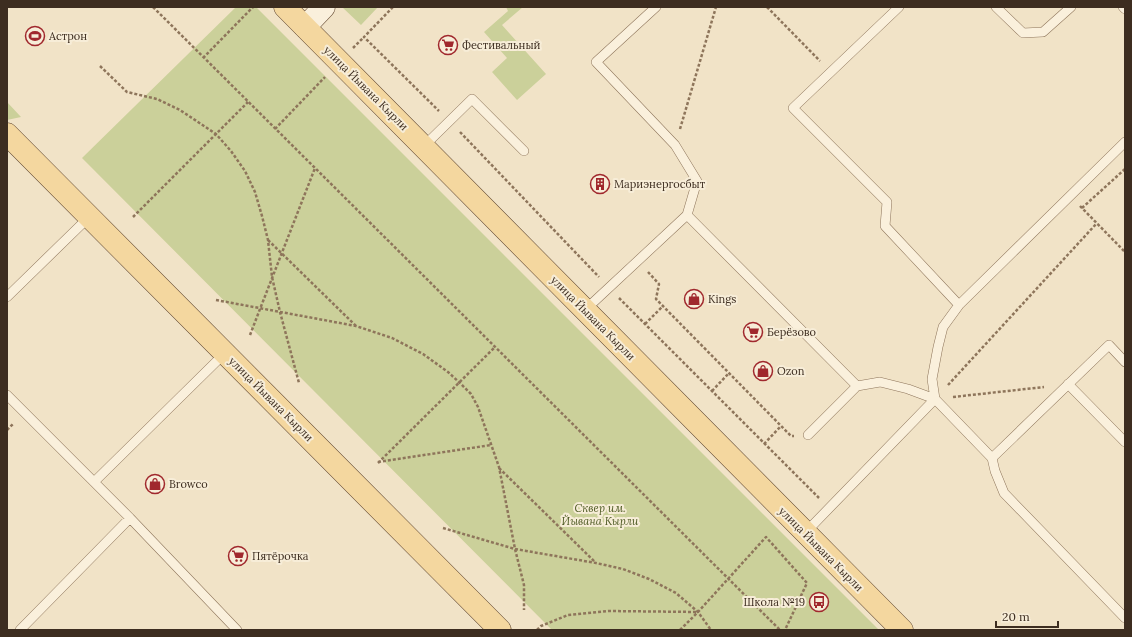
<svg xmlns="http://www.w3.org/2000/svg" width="1132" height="637" font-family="Lora,serif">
	<rect width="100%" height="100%" fill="#f1e3c7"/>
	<!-- green -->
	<path fill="#cbd09a" d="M 236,7 L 256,7 L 879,630 L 552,630 L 82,158 Z
		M 342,7 L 378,7 L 361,25 Z
		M 506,7 L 523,7 L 502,25 L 546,74 L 517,100 L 492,72 L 507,58 L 484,32 L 508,11 Z
		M 7,102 L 21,117 L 7,120 Z"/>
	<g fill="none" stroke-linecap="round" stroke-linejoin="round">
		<defs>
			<path id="lane" d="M 899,7 L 793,108 L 887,202 L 885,226 L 959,305
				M 996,7 L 1023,33 L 1043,32 L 1071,7
				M 1123,7 L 1125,9
				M 423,147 L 472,99 L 524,151
				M 687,215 L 857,386
				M 7,297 L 89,217
				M 585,310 L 687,215 L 697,181 L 675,145 L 596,62 L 656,7
				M 1068,384 L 1125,442
				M 7,395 L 130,518 L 237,630
				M 808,435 L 857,386 L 880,382 L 908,389 L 935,399 L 992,458 L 995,471 L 1004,493 L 1125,618
				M 992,458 L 1109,345 L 1125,362
				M 94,482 L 225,353
				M 805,533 L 935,399 L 932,379 L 938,347 L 943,327 L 959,305 L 1125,142
				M 20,630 L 130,518"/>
			<path id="secondary" d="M 305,27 L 324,7"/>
			<path id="primary" d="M 285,7 L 902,630
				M 7,134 L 500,630"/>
		</defs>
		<!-- lane casing -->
		<use href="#lane" stroke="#8e755b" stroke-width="10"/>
		<!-- secondary casing -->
		<use href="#secondary" stroke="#70563e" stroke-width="23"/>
		<!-- primary casing -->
		<use href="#primary" stroke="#5c432f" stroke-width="23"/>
		<!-- path -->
		<path stroke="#8e755b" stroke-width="2.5" stroke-dasharray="3 2" stroke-linecap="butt" d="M 153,7 L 780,630
			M 393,7 L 364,37 L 439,111
			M 767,7 L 820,61
			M 353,48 L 364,37
			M 203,58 L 253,7
			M 100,66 L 127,92 L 157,99 L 180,110 L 216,134 L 231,151 L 245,171 L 255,192 L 262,216 L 268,240 L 272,277 L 280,312 L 299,383
			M 275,129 L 325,77
			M 680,129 L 716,7
			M 460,132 L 599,277
			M 1080,206 L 1125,252
			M 1082,208 L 1125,169
			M 133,217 L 248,102
			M 268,240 L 356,326
			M 648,272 L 659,284 L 656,299 L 791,436 L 794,436
			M 619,298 L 819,498
			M 216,300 L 356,326 L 392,338 L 423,354 L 448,372 L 460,383 L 471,394 L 478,407 L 499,467 L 515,549 L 524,585 L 524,610
			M 645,324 L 663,306
			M 250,335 L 260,309 L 315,168
			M 948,385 L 1097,223
			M 712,391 L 729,373
			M 953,397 L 1044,387
			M 7,430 L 14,423
			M 764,444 L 781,426
			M 378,462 L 491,445
			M 378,463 L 495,347
			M 499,468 L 595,562
			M 443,528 L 515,549 L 596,563 L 623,569 L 649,579 L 676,593 L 698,612 L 711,630
			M 537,630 L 541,626 L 568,615 L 608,611 L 698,612
			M 680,630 L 698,612 L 766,537 L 807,583 L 785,630"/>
		<!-- lane -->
		<use href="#lane" stroke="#faf0dc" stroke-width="9"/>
		<!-- secondary -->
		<use href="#secondary" stroke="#faf0dc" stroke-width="22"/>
		<!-- primary -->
		<use href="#primary" stroke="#f4d79f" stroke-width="22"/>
	</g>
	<!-- icons -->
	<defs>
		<symbol id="stadium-ring" viewBox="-11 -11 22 22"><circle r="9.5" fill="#f7edd8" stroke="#a0282d" stroke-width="1.5"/><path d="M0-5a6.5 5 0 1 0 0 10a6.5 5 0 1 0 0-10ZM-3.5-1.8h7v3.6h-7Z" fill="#a0282d"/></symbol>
		<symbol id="supermarket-ring" viewBox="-11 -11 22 22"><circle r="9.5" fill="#f7edd8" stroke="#a0282d" stroke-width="1.5"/><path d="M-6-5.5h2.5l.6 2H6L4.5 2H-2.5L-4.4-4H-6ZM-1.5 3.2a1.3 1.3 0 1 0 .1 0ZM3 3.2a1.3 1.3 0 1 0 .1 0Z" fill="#a0282d"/></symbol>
		<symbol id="building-ring" viewBox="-11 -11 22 22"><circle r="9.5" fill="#f7edd8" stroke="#a0282d" stroke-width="1.5"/><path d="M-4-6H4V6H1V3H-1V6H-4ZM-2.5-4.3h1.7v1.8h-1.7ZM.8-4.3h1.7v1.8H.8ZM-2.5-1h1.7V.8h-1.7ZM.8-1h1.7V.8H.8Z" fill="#a0282d"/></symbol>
		<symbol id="shop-ring" viewBox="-11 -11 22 22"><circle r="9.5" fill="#f7edd8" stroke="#a0282d" stroke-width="1.5"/><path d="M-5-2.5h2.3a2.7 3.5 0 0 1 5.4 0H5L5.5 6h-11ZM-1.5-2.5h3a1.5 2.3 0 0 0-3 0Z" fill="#a0282d"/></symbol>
		<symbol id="bus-ring" viewBox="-11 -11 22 22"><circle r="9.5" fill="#f7edd8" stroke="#a0282d" stroke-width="1.5"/><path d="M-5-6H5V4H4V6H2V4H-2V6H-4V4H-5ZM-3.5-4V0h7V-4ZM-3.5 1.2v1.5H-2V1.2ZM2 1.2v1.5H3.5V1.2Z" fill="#a0282d"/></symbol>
	</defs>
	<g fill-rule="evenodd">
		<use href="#stadium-ring" x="24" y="25" width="22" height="22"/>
		<use href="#supermarket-ring" x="437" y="34" width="22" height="22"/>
		<use href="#building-ring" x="589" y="173" width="22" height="22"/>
		<use href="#shop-ring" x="683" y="288" width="22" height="22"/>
		<use href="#supermarket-ring" x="742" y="321" width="22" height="22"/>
		<use href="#shop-ring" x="752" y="360" width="22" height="22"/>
		<use href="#shop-ring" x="144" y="473" width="22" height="22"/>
		<use href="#supermarket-ring" x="227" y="545" width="22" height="22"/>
		<use href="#bus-ring" x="808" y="591" width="22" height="22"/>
	</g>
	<g text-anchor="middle" stroke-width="4" stroke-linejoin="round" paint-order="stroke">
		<!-- poi labels -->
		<g font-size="11" fill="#3d2d20" stroke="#f7edd8" text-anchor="start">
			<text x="49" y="40">Астрон</text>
			<text x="462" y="49">Фестивальный</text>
			<text x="614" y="188">Мариэнергосбыт</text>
			<text x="708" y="303">Kings</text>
			<text x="767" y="336">Берёзово</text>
			<text x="777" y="375">Ozon</text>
			<text x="169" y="488">Browco</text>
			<text x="252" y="560">Пятёрочка</text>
			<text x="805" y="606" text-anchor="end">Школа №19</text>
		</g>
		<!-- street labels -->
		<g font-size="11" fill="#3d2d20" stroke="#f7edd8">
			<text transform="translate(366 88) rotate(45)" y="4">улица Йывана Кырли</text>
			<text transform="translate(593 318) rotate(45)" y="4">улица Йывана Кырли</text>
			<text transform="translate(271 399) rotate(45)" y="4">улица Йывана Кырли</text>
			<text transform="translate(821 549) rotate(45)" y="4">улица Йывана Кырли</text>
		</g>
		<!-- park labels -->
		<g font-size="11" font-style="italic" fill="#4f5b25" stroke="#f7edd8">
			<text x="600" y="512">Сквер им.<tspan x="600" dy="13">Йывана Кырли</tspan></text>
		</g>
	</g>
	<!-- border -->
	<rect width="1132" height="637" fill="none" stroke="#3d2d20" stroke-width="16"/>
	<!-- scale -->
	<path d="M996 621v6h62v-6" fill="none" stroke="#3d2d20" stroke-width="2"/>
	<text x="1002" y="621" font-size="12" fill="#3d2d20" stroke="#f7edd8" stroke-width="3" paint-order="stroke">20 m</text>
</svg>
